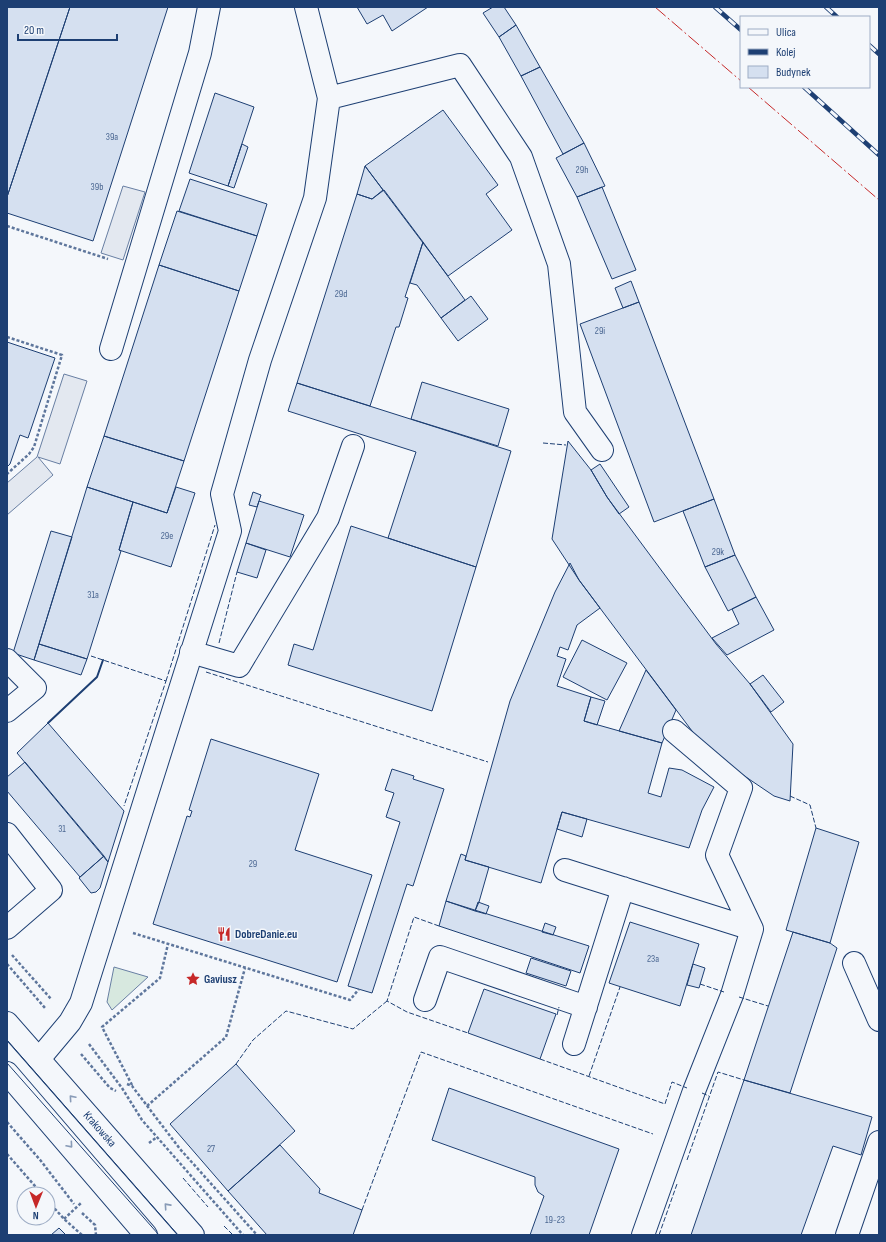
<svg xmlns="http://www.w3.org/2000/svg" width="886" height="1242" font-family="'Sofia Sans Condensed',sans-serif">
	<rect width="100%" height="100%" fill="#f4f7fb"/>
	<!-- green -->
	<path fill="#d7e8df" stroke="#687fa3" d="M 114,967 L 148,977 L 112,1010 L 107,1002 Z"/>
	<!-- parking -->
	<path fill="#e3e8f0" stroke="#687fa3" d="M 123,186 L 145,192 L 123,260 L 101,253 Z
		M 64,374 L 87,381 L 60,464 L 38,457 L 53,475 L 7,515 L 7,483 L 37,457 Z"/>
	<!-- building -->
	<path fill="#d5e0f0" stroke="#1d3f73" d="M 7,7 L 70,7 L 7,197 Z
		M 70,7 L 168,7 L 93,241 L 7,213 L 7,197 Z
		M 357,7 L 428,7 L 392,31 L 383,15 L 367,24 Z
		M 493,7 L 504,7 L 516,25 L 499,37 L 483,13 Z
		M 516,25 L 540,67 L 521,76 L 499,37 Z
		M 540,67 L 584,143 L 563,154 L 521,76 Z
		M 215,93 L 254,107 L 228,186 L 189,173 Z
		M 443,110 L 498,185 L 486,194 L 512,230 L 448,276 L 365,166 Z
		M 584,143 L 605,186 L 577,197 L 556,158 Z
		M 242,144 L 248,147 L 234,188 L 228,186 Z
		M 365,166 L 383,190 L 372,199 L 357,194 Z
		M 190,179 L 267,204 L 257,236 L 179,211 Z
		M 602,187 L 636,270 L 612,279 L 577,197 Z
		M 384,190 L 423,242 L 405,297 L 408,298 L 399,327 L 396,327 L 370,406 L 297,383 L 357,194 L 372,199 Z
		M 177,211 L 257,236 L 239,291 L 159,265 Z
		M 423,242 L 465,300 L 441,318 L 417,285 L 410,283 Z
		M 159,265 L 239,291 L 184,461 L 104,436 Z
		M 631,281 L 639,302 L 623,308 L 615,288 Z
		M 471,296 L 488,319 L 458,341 L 441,318 Z
		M 639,302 L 714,499 L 654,522 L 580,324 Z
		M 7,342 L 55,358 L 28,438 L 20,435 L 10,464 L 7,467 Z
		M 422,382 L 509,409 L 498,446 L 411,419 Z
		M 297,383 L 511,451 L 476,567 L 388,538 L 416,452 L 288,411 Z
		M 104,436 L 184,461 L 167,513 L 87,487 Z
		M 568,441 L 591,470 L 607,497 L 716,644 L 750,684 L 793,744 L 790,801 L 774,796 L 740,773 L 698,739 L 579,580 L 552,539 Z
		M 600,464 L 629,507 L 619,514 L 607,497 L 591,470 Z
		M 87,487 L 133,502 L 119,550 L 121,551 L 87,659 L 39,644 Z
		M 176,487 L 195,493 L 171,567 L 119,550 L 133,502 L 167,513 Z
		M 253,492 L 261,495 L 257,507 L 249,505 Z
		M 714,499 L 735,555 L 705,567 L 683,511 Z
		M 259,501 L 304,515 L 290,557 L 246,543 Z
		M 351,526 L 476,567 L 432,711 L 288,665 L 294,644 L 313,650 Z
		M 51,531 L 72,537 L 34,660 L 13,653 Z
		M 246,543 L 266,550 L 257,578 L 237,572 Z
		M 735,555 L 756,597 L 728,611 L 705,567 Z
		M 570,563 L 579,580 L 600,608 L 577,625 L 568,650 L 560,647 L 557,656 L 566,659 L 557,686 L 591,697 L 584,721 L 662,743 L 648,793 L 661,797 L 669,768 L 682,770 L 714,787 L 702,810 L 689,848 L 562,812 L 541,883 L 465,860 L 510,701 L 555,592 Z
		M 756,597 L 774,630 L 727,655 L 712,638 L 739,624 L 732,609 Z
		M 582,640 L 627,663 L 607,700 L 563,677 Z
		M 39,644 L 87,659 L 81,675 L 34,660 Z
		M 646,670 L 676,710 L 662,743 L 619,731 Z
		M 763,675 L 784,702 L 771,712 L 750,684 Z
		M 591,697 L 605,701 L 597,725 L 584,721 Z
		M 48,723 L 124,811 L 108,862 L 17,753 Z
		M 211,739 L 319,774 L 295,850 L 372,875 L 337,982 L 153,924 L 187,816 L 190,817 L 192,811 L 189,810 Z
		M 25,762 L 104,856 L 80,877 L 7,791 L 7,777 Z
		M 392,769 L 414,776 L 413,779 L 444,789 L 413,886 L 407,884 L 372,993 L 348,986 L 400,822 L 386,817 L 394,793 L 385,790 Z
		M 562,812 L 587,819 L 582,837 L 557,829 Z
		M 816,828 L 859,842 L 830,943 L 786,930 Z
		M 461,854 L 466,856 L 465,860 L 489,867 L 479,902 L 475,911 L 446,901 Z
		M 104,856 L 108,862 L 100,888 L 96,892 L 91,893 L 79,878 Z
		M 446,901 L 589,946 L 580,973 L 439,926 Z
		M 478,902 L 489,906 L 486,914 L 475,911 Z
		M 630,922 L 699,944 L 680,1006 L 609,983 Z
		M 545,923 L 556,927 L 553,935 L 542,932 Z
		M 793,932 L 830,943 L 837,948 L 790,1093 L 744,1080 Z
		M 531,958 L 571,971 L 566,986 L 526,973 Z
		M 693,964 L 705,968 L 699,988 L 687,985 Z
		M 484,989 L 556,1014 L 540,1059 L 468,1033 Z
		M 236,1064 L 295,1131 L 228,1191 L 170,1124 Z
		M 744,1080 L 872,1117 L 861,1155 L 833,1146 L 801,1235 L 691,1235 Z
		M 449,1088 L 619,1149 L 589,1235 L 530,1235 L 544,1196 L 538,1192 L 535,1185 L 535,1177 L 432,1140 Z
		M 280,1145 L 320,1189 L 319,1193 L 362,1210 L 353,1235 L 267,1235 L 228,1191 Z
		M 59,1228 L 66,1235 L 51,1235 Z"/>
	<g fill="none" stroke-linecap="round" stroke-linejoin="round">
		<defs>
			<path id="minor" d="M 329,98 L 460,65 L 521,157 L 559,264 L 575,412 L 602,450
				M 111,349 L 200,53 L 209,7
				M 191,652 L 239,666 L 328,518 L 353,446
				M 7,660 L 35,688 L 7,711
				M 7,834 L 51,890 L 7,928
				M 565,870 L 752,929
				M 854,963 L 879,1020
				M 425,1000 L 440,957 L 586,1007
				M 574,1044 L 623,888
				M 39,1059 L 70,1022 L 81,1003 L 230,531 L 222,494 L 260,360 L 315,198 L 329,98 L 306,7
				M 643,1235 L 694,1091 L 732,995 L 752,929 L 717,855 L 741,788 L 674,731
				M 847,1235 L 879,1142"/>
			<g id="major">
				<path id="s1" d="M 7,1023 L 193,1235"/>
				<path d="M 7,1073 L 146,1235"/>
			</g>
		</defs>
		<!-- minor casing -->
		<use href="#minor" stroke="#1d3f73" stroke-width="24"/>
		<!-- major casing -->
		<use href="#major" stroke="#1d3f73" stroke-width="24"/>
		<!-- path -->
		<path stroke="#5e769c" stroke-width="2.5" stroke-dasharray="3 2" stroke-linecap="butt" d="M 7,226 L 108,259
			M 7,337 L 62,355 L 34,447 L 29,454 L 7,474
			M 133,933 L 350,1000 L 359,989
			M 12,955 L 51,999
			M 7,964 L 45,1008
			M 89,1044 L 122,1088 L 142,1120 L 243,1235
			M 81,1054 L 110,1088 L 116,1091
			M 127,1084 L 132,1086 L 180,1149 L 257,1235
			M 132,1085 L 102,1027 L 160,978 L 168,944
			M 147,1106 L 226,1037 L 245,968
			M 7,1122 L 41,1161 L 74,1204
			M 149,1143 L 157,1137
			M 7,1154 L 42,1194
			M 48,1201 L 64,1219 L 82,1235
			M 82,1213 L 95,1225 L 96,1235
			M 64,1219 L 81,1203"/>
		<!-- minor -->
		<use href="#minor" stroke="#f4f7fb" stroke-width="22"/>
		<!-- major -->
		<use href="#major" stroke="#f4f7fb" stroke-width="22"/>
		<!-- tram -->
		<path stroke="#1d3f73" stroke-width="1" d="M 7,1040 L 178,1235
			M 7,1063 L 159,1235"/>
		<defs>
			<path id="rail" d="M 715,7 L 741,30
				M 826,7 L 837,17
				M 869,45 L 879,54
				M 804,87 L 879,155"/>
		</defs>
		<!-- rail casing -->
		<use href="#rail" stroke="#1d3f73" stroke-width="4.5"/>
		<!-- rail -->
		<use href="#rail" stroke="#f4f7fb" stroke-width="3" stroke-dasharray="9" stroke-linecap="butt"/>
		<!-- fence -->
		<path stroke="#1d3f73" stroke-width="1" stroke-dasharray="5 2" stroke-linecap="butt" d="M 543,443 L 566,445
			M 219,643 L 237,572
			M 91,656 L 166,681 L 124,806
			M 206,672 L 488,762
			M 166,681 L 215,525
			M 790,796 L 810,805 L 816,828
			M 439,926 L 414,917 L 387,1001 L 407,1012 L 468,1033
			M 700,984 L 724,992
			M 739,997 L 768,1006
			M 557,1015 L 559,1007
			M 540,1059 L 665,1104 L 672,1082 L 687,1088
			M 236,1064 L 253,1040 L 286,1011 L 353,1029 L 387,1001
			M 589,1076 L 620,987
			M 702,1093 L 709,1096
			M 687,1160 L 718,1072 L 744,1080
			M 183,1178 L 208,1207
			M 362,1210 L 421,1052 L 653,1134
			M 224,1226 L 233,1235
			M 659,1235 L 677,1184"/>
		<!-- wall -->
		<path stroke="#1d3f73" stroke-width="2" d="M 48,723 L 97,677 L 103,660"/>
		<!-- power -->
		<path stroke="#c62828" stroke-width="1" stroke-dasharray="14 3 2 3" stroke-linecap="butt" d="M 655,7 L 741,81
			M 748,87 L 879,200"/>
	</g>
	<!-- one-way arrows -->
	<defs><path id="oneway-chevron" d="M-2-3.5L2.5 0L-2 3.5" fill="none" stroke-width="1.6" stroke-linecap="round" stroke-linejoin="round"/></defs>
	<g stroke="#889bb7">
		<use href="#oneway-chevron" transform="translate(72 1098) rotate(-131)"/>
		<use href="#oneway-chevron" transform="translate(70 1145) rotate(49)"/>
		<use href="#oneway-chevron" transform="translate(167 1206) rotate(-132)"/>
	</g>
	<!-- icons -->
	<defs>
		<symbol id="restaurant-bare" viewBox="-9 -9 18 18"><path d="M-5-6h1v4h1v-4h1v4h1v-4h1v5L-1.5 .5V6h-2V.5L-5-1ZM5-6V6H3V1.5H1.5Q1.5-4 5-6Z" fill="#c62828" stroke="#f4f7fb" stroke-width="2.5" paint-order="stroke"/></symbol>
		<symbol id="sight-bare" viewBox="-9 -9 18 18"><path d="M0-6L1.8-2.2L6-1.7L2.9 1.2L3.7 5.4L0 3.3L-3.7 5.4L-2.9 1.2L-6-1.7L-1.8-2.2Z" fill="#c62828" stroke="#f4f7fb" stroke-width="2.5" paint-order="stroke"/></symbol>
	</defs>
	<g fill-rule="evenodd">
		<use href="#restaurant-bare" x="214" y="924" width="20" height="20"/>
		<use href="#sight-bare" x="183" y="969" width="20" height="20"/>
	</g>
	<g text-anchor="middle" stroke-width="3" stroke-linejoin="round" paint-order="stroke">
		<!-- number labels -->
		<g font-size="10" fill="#4b6792">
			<text x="112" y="140">39a</text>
			<text x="582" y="173">29h</text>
			<text x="97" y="190">39b</text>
			<text x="341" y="297">29d</text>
			<text x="600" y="334">29i</text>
			<text x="167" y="539">29e</text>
			<text x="718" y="555">29k</text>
			<text x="93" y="598">31a</text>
			<text x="62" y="832">31</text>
			<text x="253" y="867">29</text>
			<text x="653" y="962">23a</text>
			<text x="211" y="1152">27</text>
			<text x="555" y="1223">19-23</text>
		</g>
		<!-- poi labels -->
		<g font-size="12" font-weight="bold" fill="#1d3f73" stroke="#f4f7fb" text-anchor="start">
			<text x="235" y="938">DobreDanie.eu</text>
			<text x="204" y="983">Gaviusz</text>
		</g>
		<!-- street labels -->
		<g font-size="12" fill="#1d3f73" stroke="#f4f7fb">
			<text dy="4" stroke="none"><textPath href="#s1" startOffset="141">Krakowska</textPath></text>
		</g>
	</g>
	<!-- border -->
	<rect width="886" height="1242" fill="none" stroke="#1d3f73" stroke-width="16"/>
	<!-- legend -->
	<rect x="740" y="16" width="130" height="72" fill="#f4f7fb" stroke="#9eadc5"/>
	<rect x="748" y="29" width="20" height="6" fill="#f4f7fb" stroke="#9eadc5"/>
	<text x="776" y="36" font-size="12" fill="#1d3f73">Ulica</text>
	<rect x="748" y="49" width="20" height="6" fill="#1d3f73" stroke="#9eadc5"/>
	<text x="776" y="56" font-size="12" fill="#1d3f73">Kolej</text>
	<rect x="748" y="66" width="20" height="12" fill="#d5e0f0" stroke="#9eadc5"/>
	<text x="776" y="76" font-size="12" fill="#1d3f73">Budynek</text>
	<!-- north arrow -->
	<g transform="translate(36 1206) rotate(181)"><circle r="19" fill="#f4f7fb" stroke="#9eadc5"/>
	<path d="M0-3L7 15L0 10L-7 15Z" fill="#c62828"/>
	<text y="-6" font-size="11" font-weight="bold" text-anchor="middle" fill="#1d3f73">N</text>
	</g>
	<!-- scale -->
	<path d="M18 34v6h99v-6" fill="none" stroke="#1d3f73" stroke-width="2"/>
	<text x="24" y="34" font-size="12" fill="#1d3f73" stroke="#f4f7fb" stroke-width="3" paint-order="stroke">20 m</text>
</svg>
